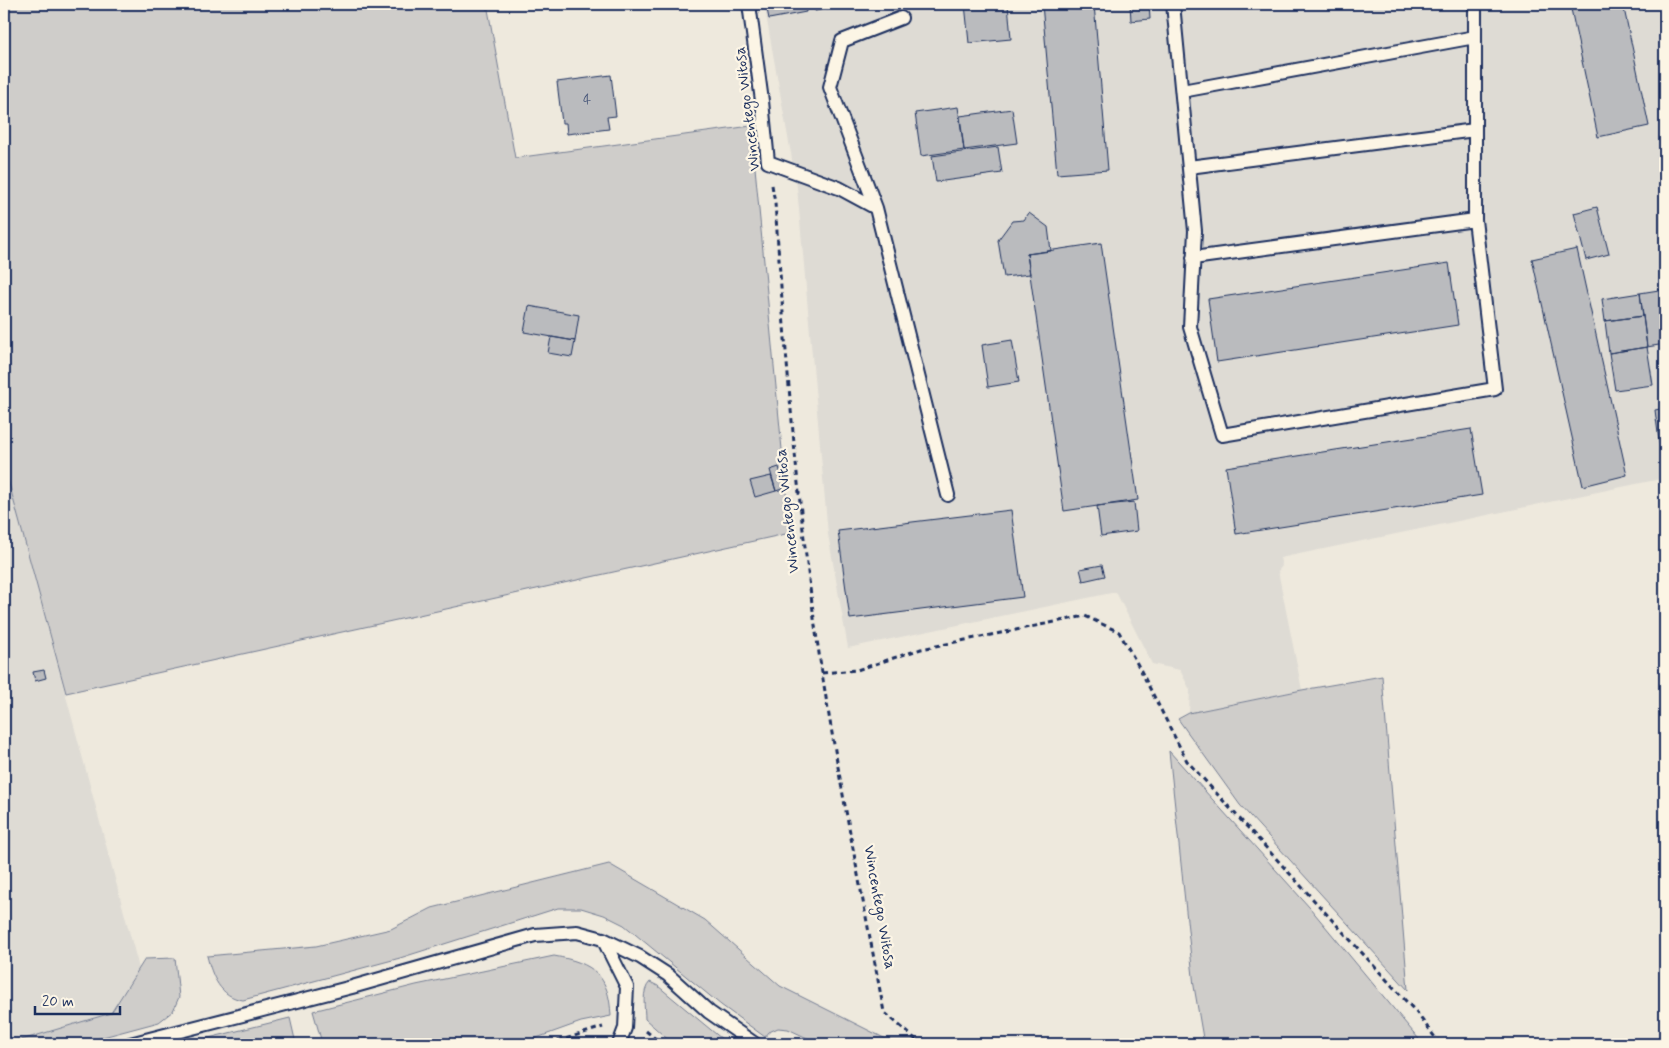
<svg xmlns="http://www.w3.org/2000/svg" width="1669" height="1048" font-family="Mynerve,sans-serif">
	<rect width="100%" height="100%" fill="#eee9dd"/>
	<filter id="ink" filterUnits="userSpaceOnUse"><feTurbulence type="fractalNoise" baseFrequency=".02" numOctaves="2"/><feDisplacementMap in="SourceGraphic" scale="10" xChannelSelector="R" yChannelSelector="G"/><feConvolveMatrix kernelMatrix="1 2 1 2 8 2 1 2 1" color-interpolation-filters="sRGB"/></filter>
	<g filter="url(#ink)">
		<!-- built -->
		<path fill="#dedbd4" d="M 764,4 L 1665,4 L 1665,478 L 1280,558 L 1282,566 L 1278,571 L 1302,690 L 1189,713 L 1190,690 L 1180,670 L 1152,664 L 1116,592 L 848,648 L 828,534 L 797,187 Z
			M 4,465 L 139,968 L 111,1013 L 8,1044 L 4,1044 Z"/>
		<!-- green -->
		<path fill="#cfcdca" stroke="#757e94" d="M 4,4 L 487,4 L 515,158 L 751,126 L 790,533 L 66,693 L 4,465 Z
			M 1382,676 L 1408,990 L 1240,805 L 1178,719 L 1189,713 L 1302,690 Z
			M 1169,751 L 1310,908 L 1423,1044 L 1204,1044 L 1194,986 Z
			M 609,864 L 705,920 L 780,986 L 886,1039 L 923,1039 L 929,1044 L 820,1044 L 788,1029 L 778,1028 L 769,1032 L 765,1037 L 721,1005 L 624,925 L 604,915 L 581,908 L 558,908 L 400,958 L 243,1000 C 220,997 212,976 207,956 L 316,946 L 391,929 L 432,908 Z
			M 554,956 C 594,963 609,975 611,1016 L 581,1022 L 520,1044 L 318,1044 L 322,1043 L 313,1011 L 416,985 Z
			M 175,958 L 179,997 L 173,1011 L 159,1022 L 77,1044 L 8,1044 L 111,1013 L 145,959 Z
			M 650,982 L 658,986 L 728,1044 L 673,1044 L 645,1019 C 645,1007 641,991 650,982 Z
			M 290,1018 L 296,1044 L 184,1044 Z"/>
		<!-- building -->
		<path fill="#babbbe" stroke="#1b2f5e" d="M 766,4 L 805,4 L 806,12 L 769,19 Z
			M 813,4 L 853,4 L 815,11 Z
			M 965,4 L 1008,4 L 1011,39 L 969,43 Z
			M 1042,4 L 1094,4 L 1108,170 L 1057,174 Z
			M 1130,4 L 1149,4 L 1150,19 L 1131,21 Z
			M 1570,4 L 1623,4 L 1649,126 L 1598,137 Z
			M 611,75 L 616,116 L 607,117 L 609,129 L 567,134 L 566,123 L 562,123 L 557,82 Z
			M 958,107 L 964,150 L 921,156 L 915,113 Z
			M 1012,109 L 1017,143 L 964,150 L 960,116 Z
			M 998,147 L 1002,173 L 936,182 L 932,156 Z
			M 1597,207 L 1609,254 L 1586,260 L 1574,213 Z
			M 1029,213 L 1048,227 L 1051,251 L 1027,254 L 1030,274 L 1004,277 L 998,240 L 1012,221 L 1024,220 Z
			M 1101,243 L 1138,500 L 1064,511 L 1027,254 Z
			M 1577,249 L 1627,475 L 1583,486 L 1532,259 Z
			M 1449,263 L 1458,325 L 1217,362 L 1208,299 Z
			M 1665,289 L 1665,344 L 1647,347 L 1640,293 Z
			M 1640,293 L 1643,316 L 1605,321 L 1602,299 Z
			M 529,306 L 579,315 L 575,341 L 524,332 Z
			M 1643,316 L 1647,347 L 1609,353 L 1605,321 Z
			M 551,337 L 575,341 L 572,357 L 548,353 Z
			M 1012,340 L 1019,382 L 988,387 L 982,345 Z
			M 1647,347 L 1653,385 L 1615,390 L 1609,353 Z
			M 1665,408 L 1665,448 L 1660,449 L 1655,410 Z
			M 1471,429 L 1482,495 L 1236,534 L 1226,467 Z
			M 779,467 L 785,488 L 776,491 L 770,470 Z
			M 771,476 L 776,491 L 755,497 L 750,481 Z
			M 1134,502 L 1137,531 L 1101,536 L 1097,506 Z
			M 1011,510 L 1023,597 L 850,619 L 838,531 Z
			M 1102,565 L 1105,576 L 1083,581 L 1080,569 Z
			M 44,670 L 46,678 L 35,681 L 33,672 Z"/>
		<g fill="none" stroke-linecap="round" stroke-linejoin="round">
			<defs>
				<path id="lane" d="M 749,4 L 762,101 L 768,162 L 839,188 L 876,208 L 948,495
					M 1173,4 L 1195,231 L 1190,327 L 1222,435 L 1495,389 L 1475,220 L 1475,4
					M 1182,91 L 1475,37
					M 1189,167 L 1475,130
					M 876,208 L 830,87 L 842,41 L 901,18
					M 1193,258 L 1475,220
					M 603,939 L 627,987 L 625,1028 L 619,1044
					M 130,1044 L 352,987 L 535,935 L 577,932 L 603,939 L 640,957 L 668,975 L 709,1012 L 755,1044"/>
			</defs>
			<!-- lane casing -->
			<use href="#lane" stroke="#1b2f5e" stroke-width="16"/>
			<!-- path -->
			<path stroke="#1b2f5e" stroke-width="3" stroke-dasharray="5 4" stroke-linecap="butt" d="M 772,185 L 775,203 C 786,360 798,518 822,673 C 840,786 863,899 884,1012 L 921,1044
				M 822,673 L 857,670 L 921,649 L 1085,616 L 1119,632 L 1139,667 L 1187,761 L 1416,1012 L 1440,1044
				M 646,1031 L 662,1044
				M 549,1044 L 603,1027
				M 781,1044 L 782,1042 L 790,1041 L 802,1044"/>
			<!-- lane -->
			<use href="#lane" stroke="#fcf5e5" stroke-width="12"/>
		</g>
	</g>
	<g text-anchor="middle" stroke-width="4.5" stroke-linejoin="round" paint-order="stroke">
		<!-- number labels -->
		<g font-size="14" fill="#435276">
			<text x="587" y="104">4</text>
		</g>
		<!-- street labels -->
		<g font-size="16" fill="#1b2f5e" stroke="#fcf5e5">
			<text transform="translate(746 109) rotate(-97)" y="6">Wincentego Witosa</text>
			<text transform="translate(786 511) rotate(-96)" y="6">Wincentego Witosa</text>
			<text transform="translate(881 907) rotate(80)" y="6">Wincentego Witosa</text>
		</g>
	</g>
	<!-- margin -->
	<rect width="1669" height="1048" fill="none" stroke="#fcf5e5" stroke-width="20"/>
	<rect x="10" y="10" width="1649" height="1028" fill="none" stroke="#1b2f5e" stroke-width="2" filter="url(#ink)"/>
	<!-- scale -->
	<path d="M35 1006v8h85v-8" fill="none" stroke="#1b2f5e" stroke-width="2.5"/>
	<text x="42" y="1006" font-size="15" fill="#1b2f5e" stroke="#fcf5e5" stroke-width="4" paint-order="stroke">20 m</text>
</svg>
